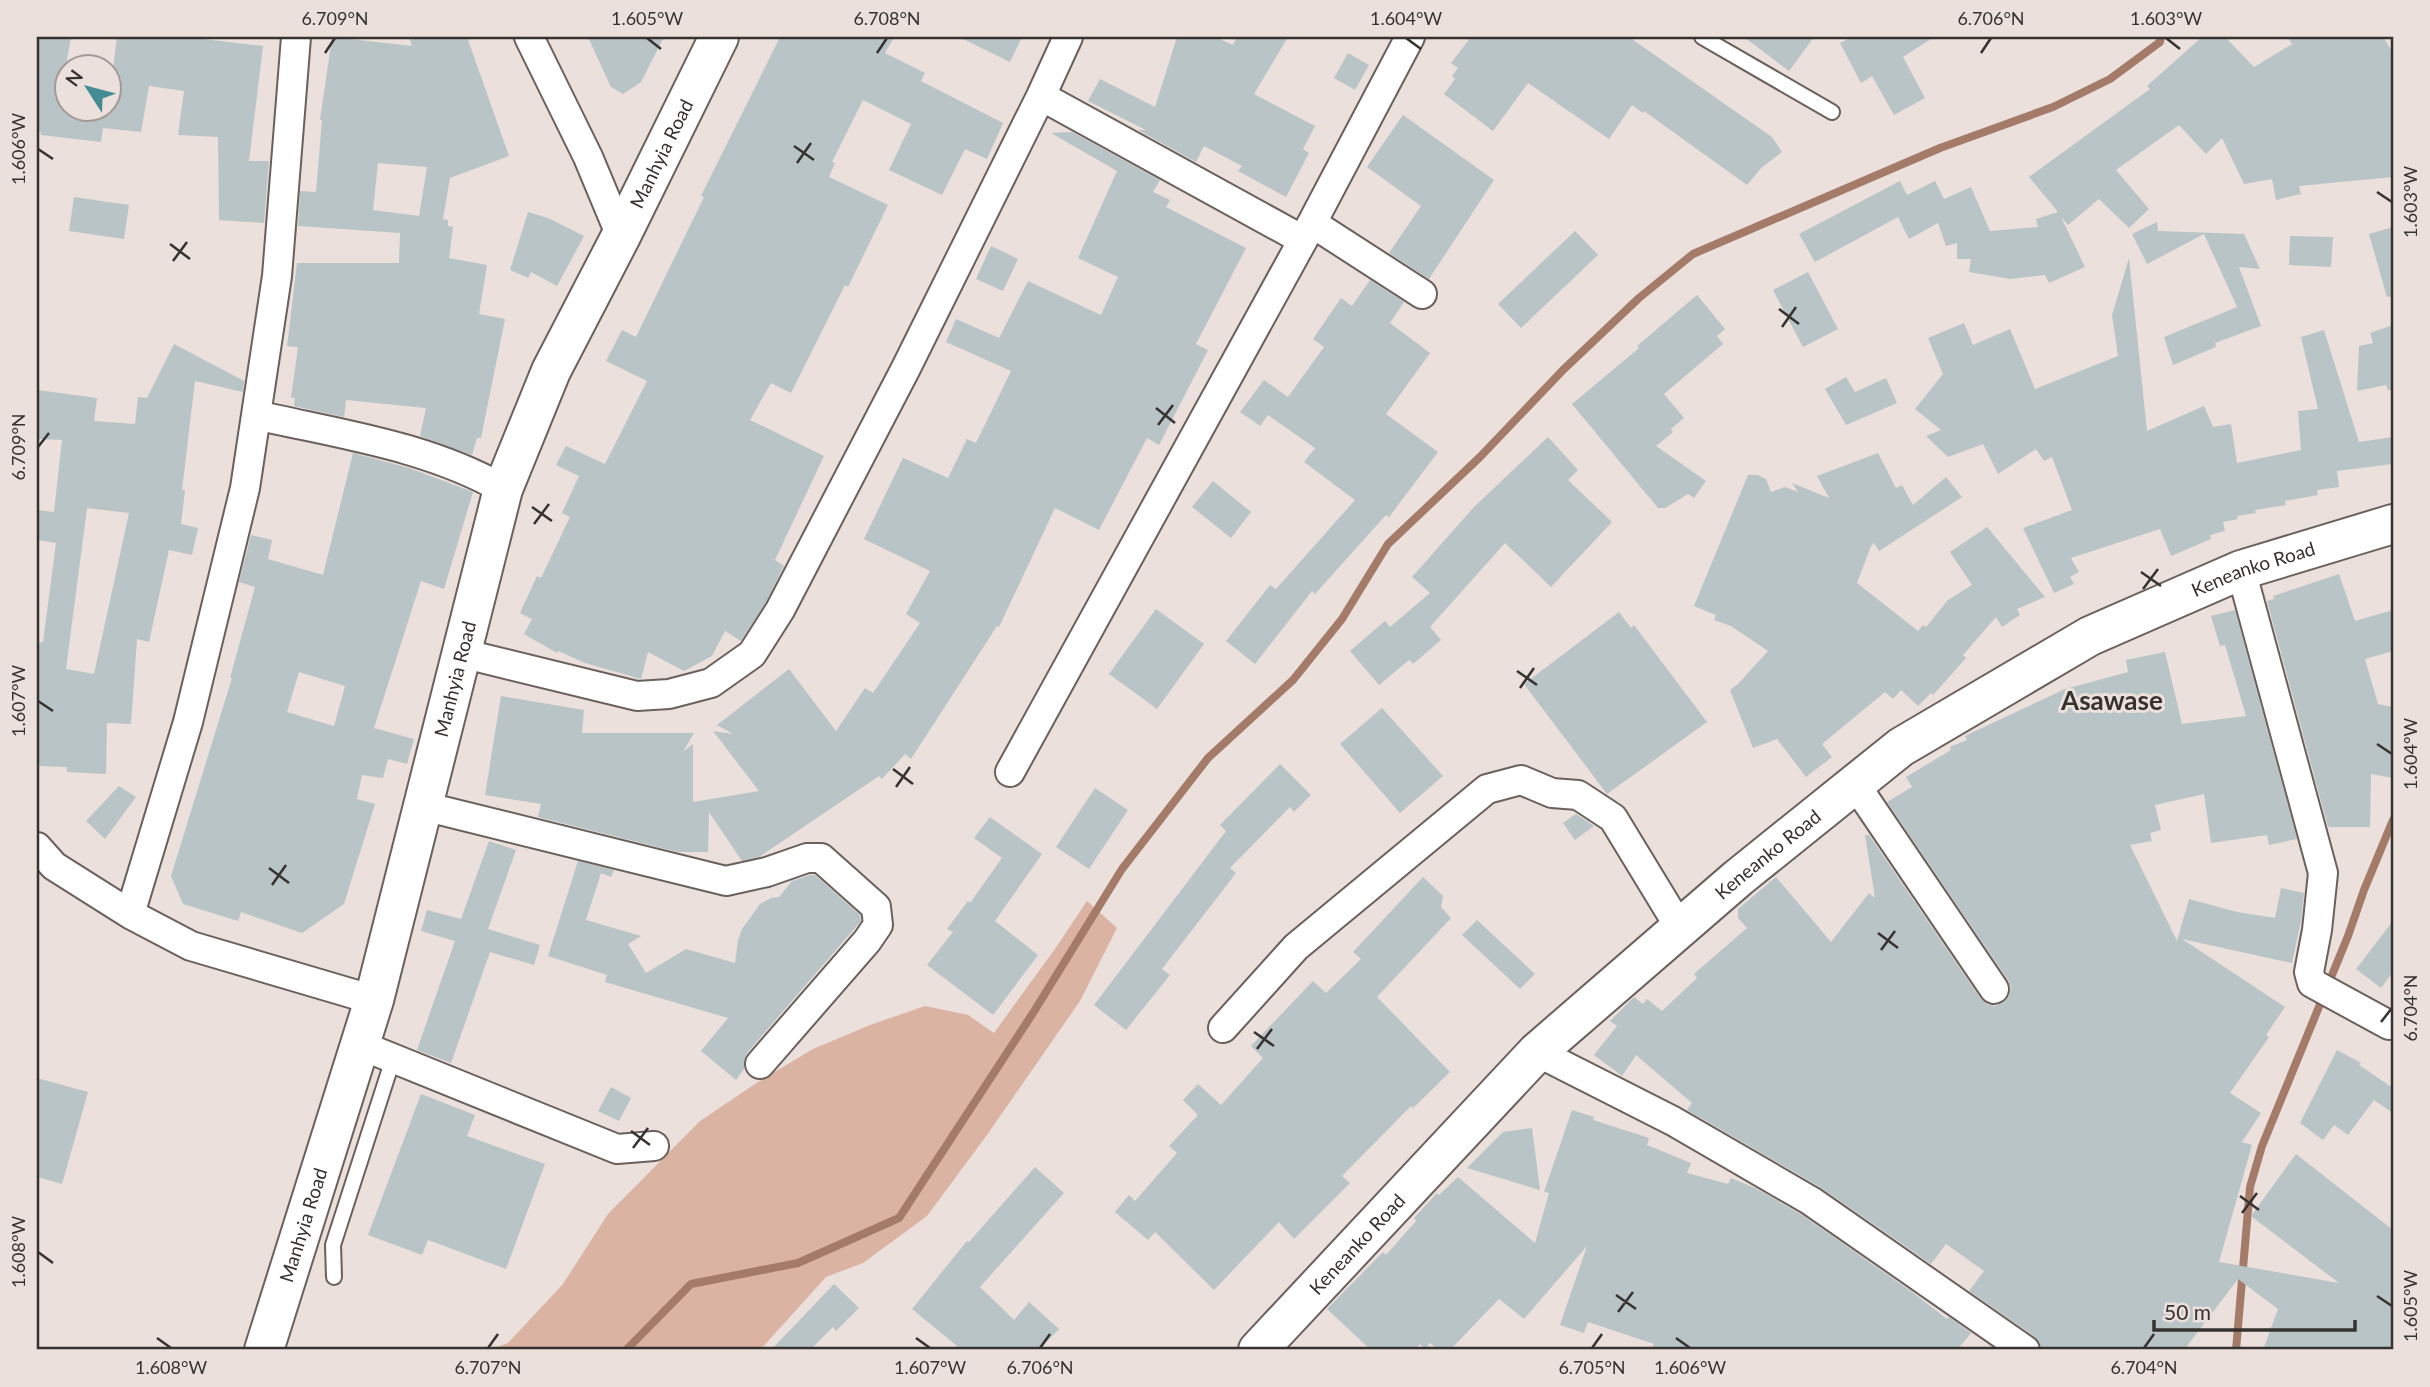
<svg xmlns="http://www.w3.org/2000/svg" width="2430" height="1387" font-family="Lato,sans-serif">
	<rect width="100%" height="100%" fill="#ebe0dc"/>
	<!-- green -->
	<path fill="#dbb3a3" d="M 1087,901 L 1117,928 L 1080,1001 L 987,1135 L 927,1216 L 863,1263 L 826,1277 L 760,1350 L 489,1350 L 508,1343 L 563,1284 L 608,1214 L 700,1121 L 758,1082 L 813,1049 L 870,1025 L 925,1006 L 968,1015 L 994,1033 L 1057,946 Z"/>
	<g fill="none" stroke-linecap="round" stroke-linejoin="round">
		<!-- stream -->
		<path stroke="#a47b69" stroke-width="8" d="M 626,1350 L 691,1284 L 798,1263 L 899,1218 L 1033,1013 L 1122,869 L 1208,758 L 1293,680 L 1342,619 L 1388,544 L 1480,457 L 1564,369 L 1639,298 L 1693,254 L 1940,148 L 2053,107 L 2110,79 L 2160,42 L 2161,37
			M 2236,1350 L 2250,1187 L 2262,1146 L 2348,936 L 2364,890 L 2393,820"/>
	</g>
	<!-- building -->
	<path fill="#b8c4c6" fill-rule="evenodd" d="M 37,37 L 71,37 L 66,66 L 66,108 L 108,108 L 117,37 L 186,37 L 263,46 L 249,161 L 269,161 L 264,223 L 219,220 L 218,137 L 178,135 L 184,91 L 149,86 L 141,132 L 103,128 L 101,142 L 41,135 L 41,132 L 37,131 Z
		M 332,37 L 412,46 L 409,37 L 467,37 L 509,156 L 450,178 L 443,219 L 448,220 L 448,226 L 453,227 L 449,258 L 487,265 L 479,314 L 505,319 L 481,438 L 477,438 L 472,455 L 420,436 L 426,408 L 346,400 L 344,417 L 294,406 L 295,398 L 291,398 L 298,347 L 287,346 L 297,263 L 399,263 L 400,233 L 298,226 L 300,191 L 316,192 L 322,120 L 320,120 ZM 378,163 L 427,167 L 419,216 L 373,210 Z
		M 588,37 L 664,37 L 641,82 L 623,94 L 611,87 Z
		M 780,37 L 894,37 L 885,53 L 925,73 L 921,81 L 1003,123 L 987,159 L 965,149 L 942,195 L 889,170 L 911,124 L 863,100 L 832,162 L 835,163 L 829,177 L 888,205 L 848,287 L 845,285 L 791,393 L 771,383 L 750,420 L 824,456 L 775,560 L 784,566 L 766,602 L 741,641 L 725,631 L 712,656 L 684,671 L 648,652 L 641,679 L 585,663 L 558,651 L 557,653 L 524,634 L 532,619 L 520,613 L 537,576 L 541,578 L 570,517 L 562,513 L 579,476 L 556,465 L 566,446 L 605,464 L 647,381 L 606,361 L 622,330 L 636,337 L 704,197 L 701,196 Z
		M 959,37 L 1022,37 L 1010,62 Z
		M 1177,37 L 1215,37 L 1233,45 L 1237,37 L 1288,37 L 1254,94 L 1315,126 L 1303,149 L 1309,153 L 1286,197 L 1238,171 L 1242,166 L 1204,146 L 1196,162 L 1138,130 L 1146,130 L 1088,101 L 1100,79 L 1155,107 Z
		M 1471,37 L 1629,37 L 1772,137 L 1782,152 L 1761,168 L 1747,185 L 1644,111 L 1643,113 L 1632,105 L 1609,139 L 1528,83 L 1493,131 L 1444,94 L 1455,79 L 1452,76 L 1458,68 L 1451,63 Z
		M 1744,37 L 1814,37 L 1789,71 Z
		M 1852,37 L 1934,37 L 1903,57 L 1925,98 L 1894,115 L 1872,76 L 1861,83 L 1840,43 Z
		M 2202,37 L 2225,37 L 2254,67 L 2292,44 L 2287,37 L 2383,37 L 2393,53 L 2393,177 L 2299,186 L 2301,194 L 2276,200 L 2272,179 L 2244,184 L 2222,138 L 2206,154 L 2179,125 L 2116,170 L 2149,209 L 2129,228 L 2099,199 L 2068,225 L 2061,217 L 2085,267 L 2049,283 L 2045,275 L 2010,279 L 1969,272 L 1971,259 L 1957,259 L 1957,243 L 1946,246 L 1938,223 L 1909,239 L 1898,217 L 1815,262 L 1799,234 L 1900,181 L 1907,195 L 1935,181 L 1944,199 L 1971,187 L 1990,231 L 2038,227 L 2036,219 L 2058,212 L 2029,177 L 2150,89 L 2147,86 Z
		M 1348,53 L 1369,65 L 1355,90 L 1334,78 Z
		M 1403,115 L 1494,180 L 1429,279 L 1389,253 L 1421,206 L 1367,167 Z
		M 1072,132 L 1160,180 L 1153,192 L 1170,200 L 1166,207 L 1246,248 L 1196,344 L 1208,350 L 1159,445 L 1147,438 L 1099,530 L 1055,508 L 999,627 L 997,626 L 911,759 L 905,754 L 882,779 L 879,776 L 759,857 L 742,861 L 709,812 L 708,852 L 678,852 L 538,817 L 541,804 L 485,795 L 501,696 L 584,710 L 582,733 L 694,733 L 683,752 L 693,744 L 693,802 L 759,791 L 713,731 L 733,734 L 717,725 L 789,669 L 836,731 L 865,688 L 873,693 L 920,623 L 906,614 L 930,571 L 864,539 L 903,458 L 948,478 L 967,439 L 976,443 L 1011,371 L 946,342 L 956,319 L 999,338 L 1028,281 L 1101,315 L 1118,277 L 1078,258 L 1117,171 L 1051,133 Z
		M 74,197 L 129,205 L 124,239 L 69,231 Z
		M 528,212 L 548,218 L 584,236 L 557,286 L 531,272 L 528,278 L 510,270 Z
		M 2157,222 L 2158,231 L 2244,234 L 2260,269 L 2239,267 L 2261,326 L 2215,343 L 2216,347 L 2173,365 L 2164,337 L 2237,307 L 2204,234 L 2147,264 L 2132,234 Z
		M 2393,227 L 2393,296 L 2387,297 L 2369,234 Z
		M 1575,231 L 1598,255 L 1521,328 L 1498,304 Z
		M 2290,236 L 2333,237 L 2331,267 L 2289,265 Z
		M 991,246 L 1018,259 L 1003,291 L 976,279 Z
		M 2129,258 L 2147,431 L 2204,406 L 2213,427 L 2231,424 L 2237,463 L 2301,450 L 2298,411 L 2318,409 L 2301,337 L 2324,330 L 2359,442 L 2393,437 L 2393,464 L 2337,471 L 2339,487 L 2317,490 L 2318,495 L 2285,501 L 2286,505 L 2255,510 L 2256,513 L 2237,516 L 2238,519 L 2223,522 L 2225,531 L 2210,535 L 2211,539 L 2171,556 L 2160,529 L 2071,558 L 2079,572 L 2070,577 L 2074,584 L 2054,593 L 2023,528 L 2072,510 L 2052,457 L 2044,461 L 2036,449 L 1998,474 L 1983,444 L 1948,457 L 1926,436 L 1941,430 L 1915,409 L 1943,374 L 1928,338 L 1964,323 L 1973,345 L 2010,329 L 2035,389 L 2118,356 L 2112,315 Z
		M 1808,272 L 1838,329 L 1803,347 L 1773,290 Z
		M 1370,280 L 1404,302 L 1390,323 L 1430,353 L 1386,414 L 1438,452 L 1389,517 L 1386,515 L 1315,594 L 1312,591 L 1255,664 L 1226,641 L 1270,585 L 1276,589 L 1355,500 L 1304,462 L 1315,448 L 1268,415 L 1260,426 L 1240,412 L 1264,380 L 1288,397 L 1324,347 L 1313,339 L 1341,298 L 1352,306 Z
		M 1697,295 L 1725,329 L 1717,336 L 1723,344 L 1664,394 L 1684,418 L 1671,429 L 1673,432 L 1656,446 L 1706,481 L 1694,498 L 1688,494 L 1665,508 L 1658,508 L 1572,404 L 1639,348 L 1637,346 Z
		M 2393,325 L 2393,390 L 2388,390 L 2386,385 L 2357,391 L 2359,346 L 2373,343 L 2370,333 Z
		M 174,344 L 244,381 L 243,392 L 195,381 L 182,490 L 185,490 L 181,524 L 198,528 L 192,555 L 169,550 L 149,642 L 137,639 L 131,724 L 107,723 L 106,774 L 67,772 L 67,767 L 37,766 L 37,642 L 43,642 L 56,543 L 37,540 L 37,510 L 54,512 L 62,440 L 37,439 L 37,390 L 97,398 L 94,421 L 135,424 L 138,397 L 147,398 ZM 87,508 L 129,513 L 94,674 L 66,669 Z
		M 1846,377 L 1855,392 L 1886,378 L 1897,403 L 1846,425 L 1825,389 Z
		M 1548,437 L 1578,470 L 1568,480 L 1612,522 L 1551,587 L 1505,543 L 1430,627 L 1441,640 L 1413,664 L 1409,660 L 1379,685 L 1350,651 L 1385,621 L 1390,627 L 1430,593 L 1412,577 L 1474,507 Z
		M 353,453 L 409,468 L 473,492 L 444,589 L 421,581 L 374,728 L 414,739 L 407,764 L 388,759 L 383,778 L 362,775 L 357,799 L 375,804 L 344,904 L 302,933 L 241,912 L 238,921 L 183,904 L 171,876 L 232,678 L 230,678 L 255,587 L 239,582 L 251,535 L 272,540 L 268,559 L 323,575 ZM 299,672 L 345,686 L 334,726 L 287,712 Z
		M 1878,453 L 1896,488 L 1902,485 L 1913,505 L 1946,477 L 1962,497 L 1879,551 L 1874,543 L 1871,546 L 1857,583 L 1918,631 L 1923,625 L 1926,627 L 1948,600 L 1972,585 L 1950,552 L 1987,527 L 2045,597 L 2017,609 L 2020,615 L 2002,627 L 1996,617 L 1963,655 L 1966,658 L 1933,695 L 1931,693 L 1918,706 L 1901,690 L 1893,699 L 1885,692 L 1822,744 L 1832,757 L 1806,777 L 1777,739 L 1753,748 L 1730,690 L 1738,684 L 1768,651 L 1731,626 L 1714,620 L 1716,615 L 1694,606 L 1748,475 L 1757,475 L 1766,479 L 1771,492 L 1785,487 L 1798,492 L 1792,483 L 1829,498 L 1817,476 Z
		M 1213,481 L 1251,512 L 1231,538 L 1192,507 Z
		M 2339,574 L 2355,621 L 2393,610 L 2393,651 L 2365,659 L 2378,704 L 2393,707 L 2393,778 L 2371,774 L 2370,827 L 2328,827 L 2267,601 L 2274,599 L 2273,596 Z
		M 1156,609 L 1204,644 L 1157,709 L 1109,674 Z
		M 2235,610 L 2297,839 L 2269,845 L 2267,835 L 2211,843 L 2204,794 L 2155,805 L 2161,830 L 2150,833 L 2152,841 L 2130,845 L 2177,941 L 2189,899 L 2237,912 L 2275,918 L 2281,888 L 2304,893 L 2301,921 L 2292,963 L 2182,939 L 2285,1007 L 2266,1035 L 2269,1037 L 2230,1093 L 2261,1113 L 2242,1142 L 2252,1145 L 2219,1262 L 2339,1283 L 2251,1216 L 2296,1154 L 2393,1230 L 2393,1350 L 2263,1350 L 2278,1309 L 2238,1279 L 2184,1350 L 2043,1350 L 2034,1336 L 1969,1291 L 1984,1271 L 1946,1244 L 1931,1264 L 1820,1187 L 1687,1110 L 1692,1103 L 1636,1055 L 1622,1076 L 1594,1055 L 1617,1026 L 1610,1021 L 1634,997 L 1643,1004 L 1647,999 L 1662,1011 L 1697,978 L 1694,974 L 1747,928 L 1738,918 L 1738,909 L 1776,877 L 1831,942 L 1869,893 L 1875,898 L 1865,835 L 1869,835 L 1980,998 L 1986,1004 L 1995,1006 L 2004,1002 L 2009,996 L 2011,988 L 2008,980 L 1887,802 L 1912,787 L 1906,777 L 1951,750 L 1950,747 L 1967,740 L 1965,736 L 2065,689 L 2128,672 L 2126,660 L 2165,652 L 2182,724 L 2246,716 L 2225,645 L 2220,646 L 2211,616 Z
		M 1619,612 L 1631,628 L 1634,625 L 1707,722 L 1607,794 L 1524,684 Z
		M 1382,708 L 1443,776 L 1400,813 L 1340,744 Z
		M 1280,764 L 1311,795 L 1294,812 L 1290,807 L 1230,868 L 1236,873 L 1162,969 L 1170,975 L 1126,1030 L 1094,1005 L 1226,831 L 1220,825 Z
		M 119,786 L 136,797 L 105,839 L 86,821 Z
		M 1095,788 L 1128,810 L 1089,869 L 1056,847 Z
		M 1576,814 L 1594,826 L 1575,840 L 1563,823 Z
		M 990,817 L 1042,854 L 995,921 L 1038,955 L 993,1015 L 927,965 L 953,932 L 947,929 L 968,901 L 970,903 L 1002,858 L 974,838 Z
		M 489,841 L 516,850 L 488,929 L 540,945 L 534,965 L 490,952 L 451,1063 L 417,1050 L 455,941 L 421,931 L 427,910 L 461,919 Z
		M 578,861 L 614,870 L 611,877 L 601,873 L 586,920 L 641,936 L 628,944 L 646,973 L 686,949 L 735,963 L 738,940 L 742,929 L 760,904 L 771,898 L 779,897 L 792,881 L 810,875 L 815,875 L 860,915 L 861,921 L 747,1053 L 744,1061 L 744,1069 L 736,1080 L 701,1051 L 728,1018 L 605,982 L 607,975 L 548,956 Z
		M 1423,877 L 1443,896 L 1441,907 L 1451,918 L 1377,997 L 1450,1072 L 1413,1108 L 1411,1106 L 1342,1176 L 1350,1183 L 1294,1239 L 1279,1222 L 1214,1290 L 1155,1232 L 1148,1240 L 1115,1212 L 1129,1195 L 1135,1201 L 1177,1153 L 1169,1146 L 1198,1115 L 1183,1100 L 1198,1084 L 1221,1105 L 1263,1058 L 1251,1046 L 1313,981 L 1326,993 L 1361,959 L 1353,952 Z
		M 1477,920 L 1535,974 L 1520,989 L 1462,935 Z
		M 2393,921 L 2393,972 L 2381,988 L 2356,969 Z
		M 2337,1050 L 2361,1063 L 2359,1065 L 2393,1088 L 2393,1113 L 2374,1100 L 2348,1135 L 2334,1125 L 2323,1140 L 2300,1123 Z
		M 37,1078 L 88,1092 L 62,1184 L 37,1177 Z
		M 611,1087 L 631,1098 L 619,1121 L 598,1111 Z
		M 421,1094 L 475,1115 L 467,1136 L 545,1164 L 506,1269 L 428,1240 L 422,1255 L 368,1235 Z
		M 1572,1110 L 1594,1117 L 1593,1120 L 1649,1138 L 1647,1145 L 1691,1163 L 1687,1173 L 1728,1184 L 1731,1178 L 1757,1189 L 1802,1215 L 1912,1292 L 1947,1319 L 1949,1317 L 1971,1333 L 1957,1350 L 1651,1350 L 1654,1344 L 1588,1322 L 1584,1333 L 1560,1325 L 1587,1246 L 1524,1319 L 1499,1299 L 1450,1350 L 1439,1350 L 1430,1343 L 1425,1349 L 1420,1344 L 1414,1350 L 1371,1350 L 1327,1309 L 1383,1252 L 1386,1255 L 1416,1221 L 1414,1218 L 1437,1193 L 1439,1195 L 1458,1177 L 1535,1243 L 1549,1193 L 1544,1192 Z
		M 1532,1128 L 1540,1190 L 1467,1168 L 1503,1132 Z
		M 1035,1167 L 1064,1193 L 980,1287 L 1014,1320 L 1029,1302 L 1059,1329 L 1039,1350 L 962,1350 L 912,1309 L 967,1241 L 969,1242 Z
		M 834,1284 L 859,1308 L 836,1331 L 833,1327 L 810,1350 L 771,1350 Z"/>
	<g fill="none" stroke-linecap="round" stroke-linejoin="round">
		<defs>
			<path id="lane" d="M 1702,37 L 1832,112
				M 334,1277 L 333,1245 L 393,1059"/>
			<path id="street" d="M 529,37 L 588,157 L 621,236
				M 1041,96 L 1303,240
				M 1312,223 L 1422,294
				M 256,415 C 339,434 428,446 503,489
				M 2241,570 L 2323,873 L 2317,930 L 2309,972 L 2312,983 L 2389,1025
				M 461,653 L 637,696 L 669,694 L 711,683 L 752,654 L 780,610 L 906,368 L 1041,96 L 1068,37
				M 1010,772 L 1303,240 L 1410,37
				M 1855,784 L 1994,989
				M 423,806 L 726,881 L 767,872 L 807,858 L 821,858 L 876,907 L 878,925 L 867,941 L 760,1064
				M 37,847 L 54,866 L 130,914 L 191,946 L 374,1000
				M 130,914 L 188,722 L 245,488 L 277,276 L 296,37
				M 1223,1028 L 1296,947 L 1487,789 L 1521,780 L 1552,793 L 1578,795 L 1613,818 L 1680,928
				M 360,1045 L 617,1149 L 654,1146
				M 1537,1052 L 1673,1121 L 1811,1201 L 2025,1350"/>
			<g id="secondary">
				<path id="s1" d="M 264,1350 L 374,1000 L 503,489 L 551,371 L 621,236 L 719,37"/>
				<path id="s2" d="M 1258,1350 L 1537,1052 L 1738,878 L 1901,747 L 2090,636 L 2241,570 L 2393,524"/>
			</g>
		</defs>
		<!-- lane casing -->
		<use href="#lane" stroke="#6a605c" stroke-width="18"/>
		<!-- street casing -->
		<use href="#street" stroke="#6a605c" stroke-width="32"/>
		<!-- secondary casing -->
		<use href="#secondary" stroke="#6a605c" stroke-width="42"/>
		<!-- lane -->
		<use href="#lane" stroke="#fff" stroke-width="14"/>
		<!-- street -->
		<use href="#street" stroke="#fff" stroke-width="28"/>
		<!-- secondary -->
		<use href="#secondary" stroke="#fff" stroke-width="38"/>
	</g>
	<!-- ticks -->
	<path fill="none" stroke="#363230" stroke-width="2.5" d="M 647,38 L 661,49M 1406,38 L 1421,49M 2166,38 L 2180,49M 325,53 L 335,38M 877,53 L 887,38M 1981,53 L 1991,38M 794,146 L 814,160M 38,149 L 53,159M 797,163 L 811,143M 2377,192 L 2392,202M 170,244 L 190,259M 173,261 L 187,242M 1779,309 L 1799,324M 1782,327 L 1796,307M 1156,408 L 1175,423M 1158,425 L 1173,405M 38,447 L 49,433M 532,507 L 552,521M 534,524 L 549,504M 2141,572 L 2161,586M 2143,589 L 2158,569M 1517,671 L 1537,685M 1520,688 L 1534,668M 38,701 L 53,711M 2377,744 L 2392,754M 893,769 L 913,784M 896,787 L 910,767M 269,868 L 289,883M 272,885 L 286,865M 1878,933 L 1898,948M 1881,950 L 1895,931M 2381,1022 L 2392,1008M 1254,1032 L 1274,1046M 1257,1049 L 1272,1029M 631,1131 L 650,1145M 633,1148 L 648,1128M 2240,1196 L 2259,1210M 2242,1213 L 2257,1193M 38,1252 L 53,1263M 1616,1295 L 1636,1309M 2377,1296 L 2392,1306M 1618,1312 L 1633,1292M 157,1338 L 171,1348M 916,1338 L 930,1348M 1676,1338 L 1690,1348M 488,1348 L 498,1334M 1040,1348 L 1050,1334M 1592,1348 L 1602,1334M 2144,1348 L 2154,1334"/>
	<g text-anchor="middle" stroke-width="6" stroke-linejoin="round" paint-order="stroke">
		<!-- street labels -->
		<g font-size="19" fill="#363230" stroke="#ebe0dc">
			<text dy="7" stroke="none"><textPath href="#s1" startOffset="1265">Manhyia Road</textPath></text>
			<text dy="7" stroke="none"><textPath href="#s2" startOffset="1279">Keneanko Road</textPath></text>
			<text dy="7" stroke="none"><textPath href="#s1" startOffset="698">Manhyia Road</textPath></text>
			<text dy="7" stroke="none"><textPath href="#s2" startOffset="712">Keneanko Road</textPath></text>
			<text dy="7" stroke="none"><textPath href="#s1" startOffset="131">Manhyia Road</textPath></text>
			<text dy="7" stroke="none"><textPath href="#s2" startOffset="145">Keneanko Road</textPath></text>
		</g>
		<!-- district labels -->
		<g font-size="26" font-weight="bold" fill="#363230" stroke="#ebe0dc">
			<text x="2112" y="710">Asawase</text>
		</g>
	</g>
	<!-- border -->
	<rect width="2430" height="1387" fill="none" stroke="#ebe0dc" stroke-width="77"/>
	<!-- north arrow -->
	<g transform="translate(88 88) rotate(306)"><circle r="33" fill="#ebe0dc" stroke="#a39a97" stroke-width="2"/>
	<path d="M0-5L12 26L0 18L-12 26Z" fill="#448b94"/>
	<text y="-10" font-size="19" font-weight="bold" text-anchor="middle" fill="#363230">N</text>
	</g>
	<!-- scale -->
	<path d="M2154 1320v10h201v-10" fill="none" stroke="#363230" stroke-width="3.5"/>
	<text x="2164" y="1320" font-size="21" fill="#363230" stroke="#ebe0dc" stroke-width="5" paint-order="stroke">50 m</text>
	<rect x="38" y="38" width="2354" height="1310" fill="none" stroke="#363230" stroke-width="2.5"/>
	<g font-size="18" text-anchor="middle" fill="#363230">
		<text x="335" y="25">6.709°N</text>
		<text x="647" y="25">1.605°W</text>
		<text x="887" y="25">6.708°N</text>
		<text x="1406" y="25">1.604°W</text>
		<text x="1991" y="25">6.706°N</text>
		<text x="2166" y="25">1.603°W</text>
		<text transform="translate(19 149) rotate(-90)" y="6">1.606°W</text>
		<text transform="translate(2411 202) rotate(-90)" y="6">1.603°W</text>
		<text transform="translate(19 447) rotate(-90)" y="6">6.709°N</text>
		<text transform="translate(19 701) rotate(-90)" y="6">1.607°W</text>
		<text transform="translate(2411 754) rotate(-90)" y="6">1.604°W</text>
		<text transform="translate(2411 1008) rotate(-90)" y="6">6.704°N</text>
		<text transform="translate(19 1252) rotate(-90)" y="6">1.608°W</text>
		<text transform="translate(2411 1306) rotate(-90)" y="6">1.605°W</text>
		<text x="171" y="1374">1.608°W</text>
		<text x="488" y="1374">6.707°N</text>
		<text x="930" y="1374">1.607°W</text>
		<text x="1040" y="1374">6.706°N</text>
		<text x="1592" y="1374">6.705°N</text>
		<text x="1690" y="1374">1.606°W</text>
		<text x="2144" y="1374">6.704°N</text>
	</g>
</svg>
